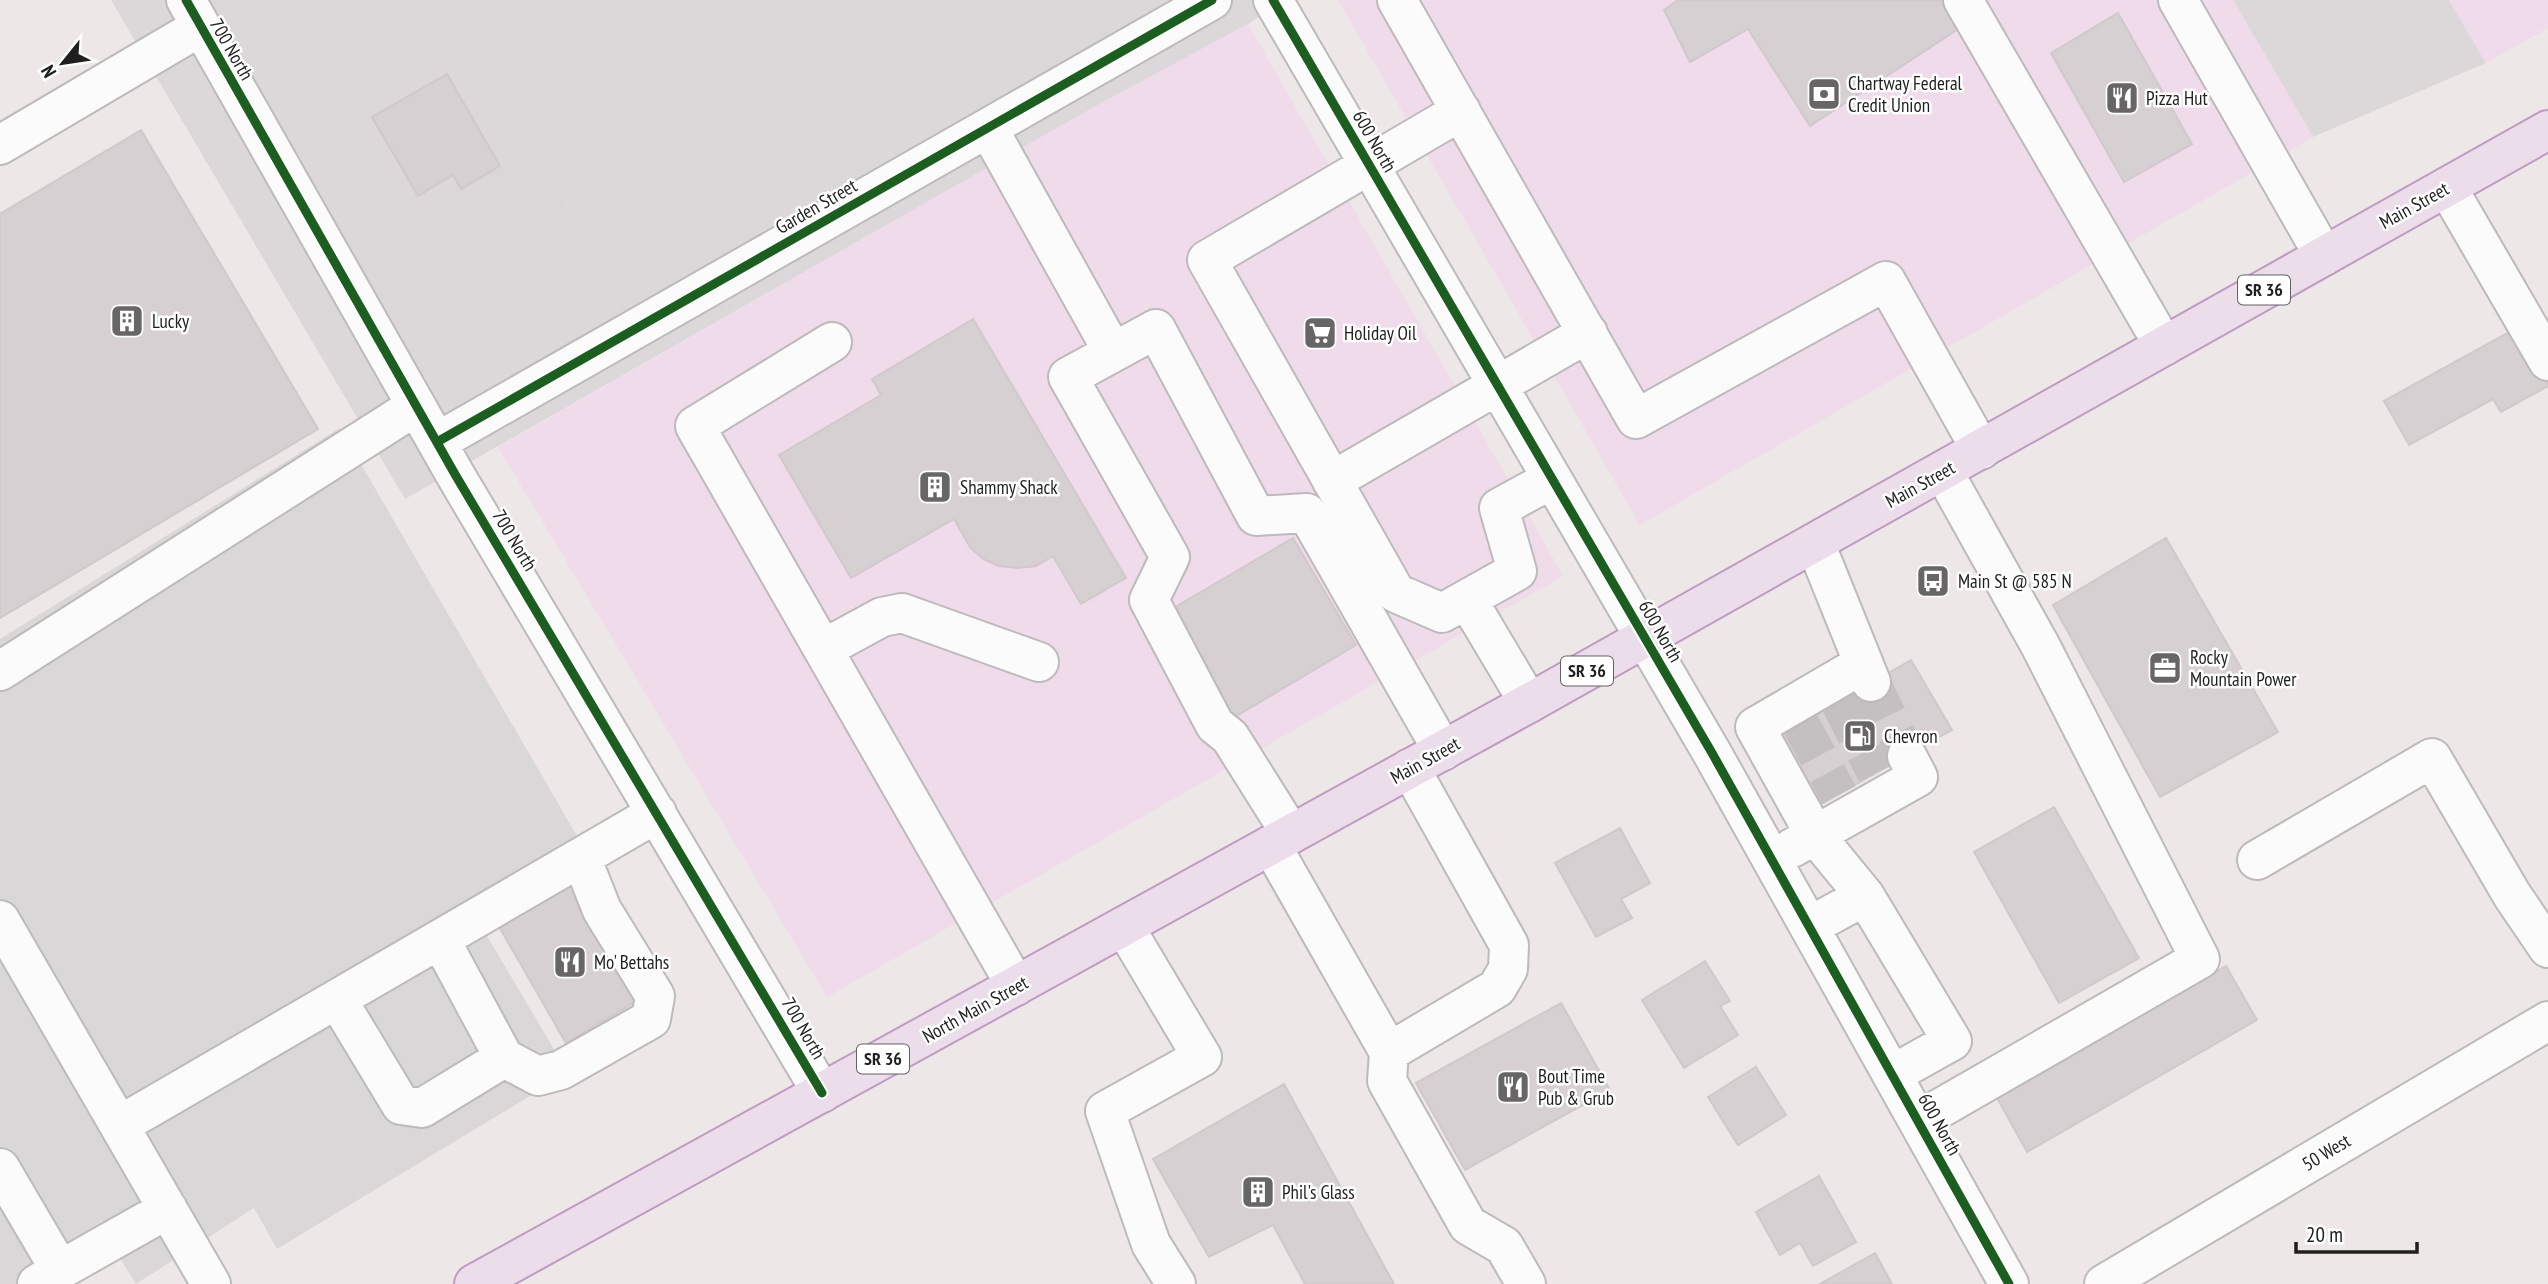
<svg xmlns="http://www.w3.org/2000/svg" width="2548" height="1284" font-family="'PT Sans Narrow',sans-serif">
	<rect width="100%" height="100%" fill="#ede7e8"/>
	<!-- residential -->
	<path fill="#dcd8d9" d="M 111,0 L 1285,0 L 1248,24 L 1087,111 L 405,499 Z
		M 2233,0 L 2449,0 L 2486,63 L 2313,137 Z"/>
	<!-- commercial -->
	<path fill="#f0dbea" d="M 1338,0 L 2233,0 L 2313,137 L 1640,525 Z
		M 2449,0 L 2548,0 L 2548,28 L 2486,63 Z
		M 1248,24 L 1563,576 L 827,997 L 498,447 L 1087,111 Z"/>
	<!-- parking -->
	<path fill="#d9d7d7" d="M 315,0 L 450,0 L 475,41 L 347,118 L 285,18 Z
		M 533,149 L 601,267 L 462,347 L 394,229 Z
		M 340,428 L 577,836 L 467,902 L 568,1073 L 277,1249 L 254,1208 L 136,1284 L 118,1255 L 70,1284 L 0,1284 L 0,639 Z"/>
	<!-- building -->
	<path fill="#d6d0d2" stroke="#d0c8cb" stroke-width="2" d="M 1678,0 L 1947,0 L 1963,26 L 1810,126 L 1748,29 L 1690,62 L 1664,10 Z
		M 2118,13 L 2192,144 L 2124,182 L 2051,53 Z
		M 447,74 L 500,166 L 461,189 L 453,175 L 418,196 L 372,117 Z
		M 141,130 L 318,429 L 0,618 L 0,214 Z
		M 973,319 L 1126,578 L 1081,604 L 1053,556 L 1036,566 L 1018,568 L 999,566 L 983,559 L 970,547 L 954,519 L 851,578 L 779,455 L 881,395 L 872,379 Z
		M 2520,326 L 2548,377 L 2548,386 L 2501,412 L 2493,399 L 2409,445 L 2384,401 Z
		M 1293,538 L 1356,645 L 1228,721 L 1165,613 Z
		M 2166,538 L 2278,732 L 2160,797 L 2053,605 Z
		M 1911,660 L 1952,730 L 1809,811 L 1769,741 Z
		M 2054,807 L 2139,958 L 2059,1003 L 1974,852 Z
		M 1620,828 L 1650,883 L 1621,899 L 1632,918 L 1596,937 L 1555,863 Z
		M 574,880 L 642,998 L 566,1043 L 498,925 Z
		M 1705,961 L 1730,1001 L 1720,1006 L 1738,1035 L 1684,1068 L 1642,1000 Z
		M 2226,966 L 2257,1020 L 2027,1152 L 1996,1096 Z
		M 1561,1003 L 1610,1090 L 1465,1170 L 1416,1083 Z
		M 1756,1067 L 1786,1115 L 1738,1145 L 1708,1097 Z
		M 1284,1084 L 1394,1284 L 1305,1284 L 1273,1225 L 1209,1257 L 1153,1159 Z
		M 1819,1176 L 1856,1242 L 1813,1266 L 1800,1243 L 1780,1255 L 1756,1212 Z
		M 1875,1253 L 1892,1284 L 1820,1284 Z"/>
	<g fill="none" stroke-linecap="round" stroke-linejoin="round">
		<!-- minor-tunnel -->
		<path stroke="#c4bfc0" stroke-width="38" stroke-dasharray="38 19" stroke-linecap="butt" d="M 1871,682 L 1907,756
			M 1839,701 L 1876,773
			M 1800,723 L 1839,795"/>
		<defs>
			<path id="minor" d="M 186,0 L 456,476 L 822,1093
				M 1273,0 L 1712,753 L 2009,1284
				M 1397,0 L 1636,419 L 1886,281 L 1981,450
				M 1963,0 L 2164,346
				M 2178,0 L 2324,256
				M 1461,111 L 1207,260 L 1396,593 L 1442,613 L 1517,571 L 1499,508 L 1552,479
				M 988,128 L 1113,352
				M 0,145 L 200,27
				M 2447,187 L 2548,361
				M 832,342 L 695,426 L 1016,986
				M 437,442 L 1212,0
				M 1332,481 L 1588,333
				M 1815,543 L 1871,682
				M 1467,599 L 1529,703
				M 823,649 L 882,617 L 902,613 L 1039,662
				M 1863,664 L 1755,727 L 1815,835 L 1865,896 L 1952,1041 L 1893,1074
				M 0,671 L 416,406
				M 1291,834 L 1230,737 L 1215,725 L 1149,600 L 1170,557 L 1068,377 L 1156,329 L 1256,516 L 1307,513 L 1443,751
				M 1271,845 L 1389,1052 L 1387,1081 L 1468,1225 L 1504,1246 L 1526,1284
				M 1792,848 L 1918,777 L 1907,756
				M 2257,860 L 2432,758 L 2512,895 L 2548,948
				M 0,920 L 211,1284
				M 1124,926 L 1202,1057 L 1105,1111 L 1151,1244 L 1176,1284
				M 1810,926 L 1865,896
				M 440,939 L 504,1058 L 538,1076 L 561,1070 L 651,1019 L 655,996 L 602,910 L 581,857
				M 337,999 L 401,1105 L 422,1108 L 504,1058
				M 1389,1052 L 1497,988 L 1508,969 L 1509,945 L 1410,768
				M 1918,1121 L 2200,959 L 2040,645 L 1943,471
				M 120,1125 L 657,813
				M 0,1168 L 60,1270 L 37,1284
				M 60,1270 L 168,1209
				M 2104,1284 L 2548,1021"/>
			<path id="highway" d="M 474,1284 L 1529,703 L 2548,130"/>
		</defs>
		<!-- minor casing -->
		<use href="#minor" stroke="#bdbabb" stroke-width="42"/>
		<!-- highway casing -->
		<use href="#highway" stroke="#bf9ac3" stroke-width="42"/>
		<!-- minor -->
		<use href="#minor" stroke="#fcfbfc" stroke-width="38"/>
		<!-- highway -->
		<use href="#highway" stroke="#ebdeea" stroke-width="38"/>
		<defs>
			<path id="cycleway" d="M 186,0 L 456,476 L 822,1093
				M 1273,0 L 1712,753 L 2009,1284
				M 437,442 L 1212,0"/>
		</defs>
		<!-- cycleway casing -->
		<use href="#cycleway" stroke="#fff" stroke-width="13"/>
		<!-- cycleway -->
		<use href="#cycleway" stroke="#1b5e20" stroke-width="9"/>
	</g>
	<!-- icons -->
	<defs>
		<symbol id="bank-square" viewBox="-11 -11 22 22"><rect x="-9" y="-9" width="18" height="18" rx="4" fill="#676565" stroke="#fff"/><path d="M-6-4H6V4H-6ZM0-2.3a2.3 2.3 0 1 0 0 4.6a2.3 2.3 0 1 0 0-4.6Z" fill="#fff"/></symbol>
		<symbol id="restaurant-square" viewBox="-11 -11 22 22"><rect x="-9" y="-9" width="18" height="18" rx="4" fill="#676565" stroke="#fff"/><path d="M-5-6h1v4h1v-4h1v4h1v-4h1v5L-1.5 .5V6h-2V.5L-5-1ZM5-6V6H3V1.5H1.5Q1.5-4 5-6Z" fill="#fff"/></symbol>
		<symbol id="building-square" viewBox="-11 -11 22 22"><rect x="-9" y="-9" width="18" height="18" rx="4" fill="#676565" stroke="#fff"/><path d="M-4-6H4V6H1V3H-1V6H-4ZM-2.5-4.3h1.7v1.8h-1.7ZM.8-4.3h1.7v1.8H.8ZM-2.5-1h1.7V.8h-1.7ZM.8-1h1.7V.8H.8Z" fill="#fff"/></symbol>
		<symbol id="supermarket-square" viewBox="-11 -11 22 22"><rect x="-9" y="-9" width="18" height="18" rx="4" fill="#676565" stroke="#fff"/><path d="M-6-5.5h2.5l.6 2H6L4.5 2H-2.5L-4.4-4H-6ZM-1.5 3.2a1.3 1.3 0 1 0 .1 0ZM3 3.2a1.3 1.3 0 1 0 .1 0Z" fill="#fff"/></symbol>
		<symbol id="bus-square" viewBox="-11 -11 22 22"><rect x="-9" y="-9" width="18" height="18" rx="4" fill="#676565" stroke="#fff"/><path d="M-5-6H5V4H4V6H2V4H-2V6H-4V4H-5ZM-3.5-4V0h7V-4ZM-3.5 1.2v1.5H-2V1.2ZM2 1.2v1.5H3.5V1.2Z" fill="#fff"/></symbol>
		<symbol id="office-square" viewBox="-11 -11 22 22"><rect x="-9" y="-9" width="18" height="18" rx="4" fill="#676565" stroke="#fff"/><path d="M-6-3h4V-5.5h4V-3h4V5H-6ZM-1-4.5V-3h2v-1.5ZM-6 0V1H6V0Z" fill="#fff"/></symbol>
		<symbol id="fuel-square" viewBox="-11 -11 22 22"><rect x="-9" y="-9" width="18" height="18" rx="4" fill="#676565" stroke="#fff"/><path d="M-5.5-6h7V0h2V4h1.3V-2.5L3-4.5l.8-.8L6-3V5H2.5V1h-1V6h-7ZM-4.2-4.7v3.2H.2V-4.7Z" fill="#fff"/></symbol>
	</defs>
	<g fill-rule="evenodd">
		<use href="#bank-square" x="1805" y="75" width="38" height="38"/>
		<use href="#restaurant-square" x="2103" y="79" width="38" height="38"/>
		<use href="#building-square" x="108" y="302" width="38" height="38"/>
		<use href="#supermarket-square" x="1301" y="314" width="38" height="38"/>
		<use href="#building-square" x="916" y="468" width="38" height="38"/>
		<use href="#bus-square" x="1914" y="562" width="38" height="38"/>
		<use href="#office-square" x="2146" y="649" width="38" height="38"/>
		<use href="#fuel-square" x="1841" y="717" width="38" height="38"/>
		<use href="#restaurant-square" x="551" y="943" width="38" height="38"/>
		<use href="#restaurant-square" x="1494" y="1068" width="38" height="38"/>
		<use href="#building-square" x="1239" y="1173" width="38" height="38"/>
	</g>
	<g text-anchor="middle" stroke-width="5" stroke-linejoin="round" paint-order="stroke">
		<!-- shield labels -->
		<g fill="#fff" stroke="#626262" stroke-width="2">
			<rect x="2238" y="275.5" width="52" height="29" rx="5"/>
			<rect x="1561" y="656.5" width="52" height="29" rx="5"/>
			<rect x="857" y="1044.5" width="52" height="29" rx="5"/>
		</g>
		<g font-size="18" font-weight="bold" fill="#1f1f1f">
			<text x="2264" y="296">SR 36</text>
			<text x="1587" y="677">SR 36</text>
			<text x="883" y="1065">SR 36</text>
		</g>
		<!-- street labels -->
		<g font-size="19" fill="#1f1f1f" stroke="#fff">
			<text transform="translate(232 49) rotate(60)" y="7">700 North</text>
			<text transform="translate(1375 141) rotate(60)" y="7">600 North</text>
			<text transform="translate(2414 205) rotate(-29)" y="7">Main Street</text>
			<text transform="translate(816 206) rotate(-30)" y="7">Garden Street</text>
			<text transform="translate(1920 484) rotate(-29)" y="7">Main Street</text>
			<text transform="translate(515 540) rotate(59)" y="7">700 North</text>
			<text transform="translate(1661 631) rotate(60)" y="7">600 North</text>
			<text transform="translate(1425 760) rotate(-29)" y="7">Main Street</text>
			<text transform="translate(975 1009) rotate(-29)" y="7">North Main Street</text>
			<text transform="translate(804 1028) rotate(60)" y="7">700 North</text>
			<text transform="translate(1940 1124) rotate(61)" y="7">600 North</text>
			<text transform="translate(2326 1152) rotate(-31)" y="7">50 West</text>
		</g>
		<!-- poi labels -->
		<g font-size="19" fill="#1f1f1f" stroke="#fff" text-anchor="start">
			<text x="1848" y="90">Chartway Federal<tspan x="1848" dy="22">Credit Union</tspan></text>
			<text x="2146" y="105">Pizza Hut</text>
			<text x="152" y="328">Lucky</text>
			<text x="1344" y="340">Holiday Oil</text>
			<text x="960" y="494">Shammy Shack</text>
			<text x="1958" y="588">Main St @ 585 N</text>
			<text x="2190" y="664">Rocky<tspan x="2190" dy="22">Mountain Power</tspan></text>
			<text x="1884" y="743">Chevron</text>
			<text x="594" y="969">Mo' Bettahs</text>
			<text x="1538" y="1083">Bout Time<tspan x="1538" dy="22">Pub &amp; Grub</tspan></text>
			<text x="1282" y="1199">Phil's Glass</text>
		</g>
	</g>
	<!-- north arrow -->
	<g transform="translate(63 63) rotate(240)" stroke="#ffffff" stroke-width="5" paint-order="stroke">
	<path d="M0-5L12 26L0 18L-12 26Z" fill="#1f1f1f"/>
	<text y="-10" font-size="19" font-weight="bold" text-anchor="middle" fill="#1f1f1f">N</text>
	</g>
	<!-- scale -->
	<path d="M2296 1242v10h121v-10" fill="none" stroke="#1f1f1f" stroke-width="3.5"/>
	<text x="2306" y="1242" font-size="21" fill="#1f1f1f" stroke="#ffffff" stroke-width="5" paint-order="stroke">20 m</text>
</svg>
